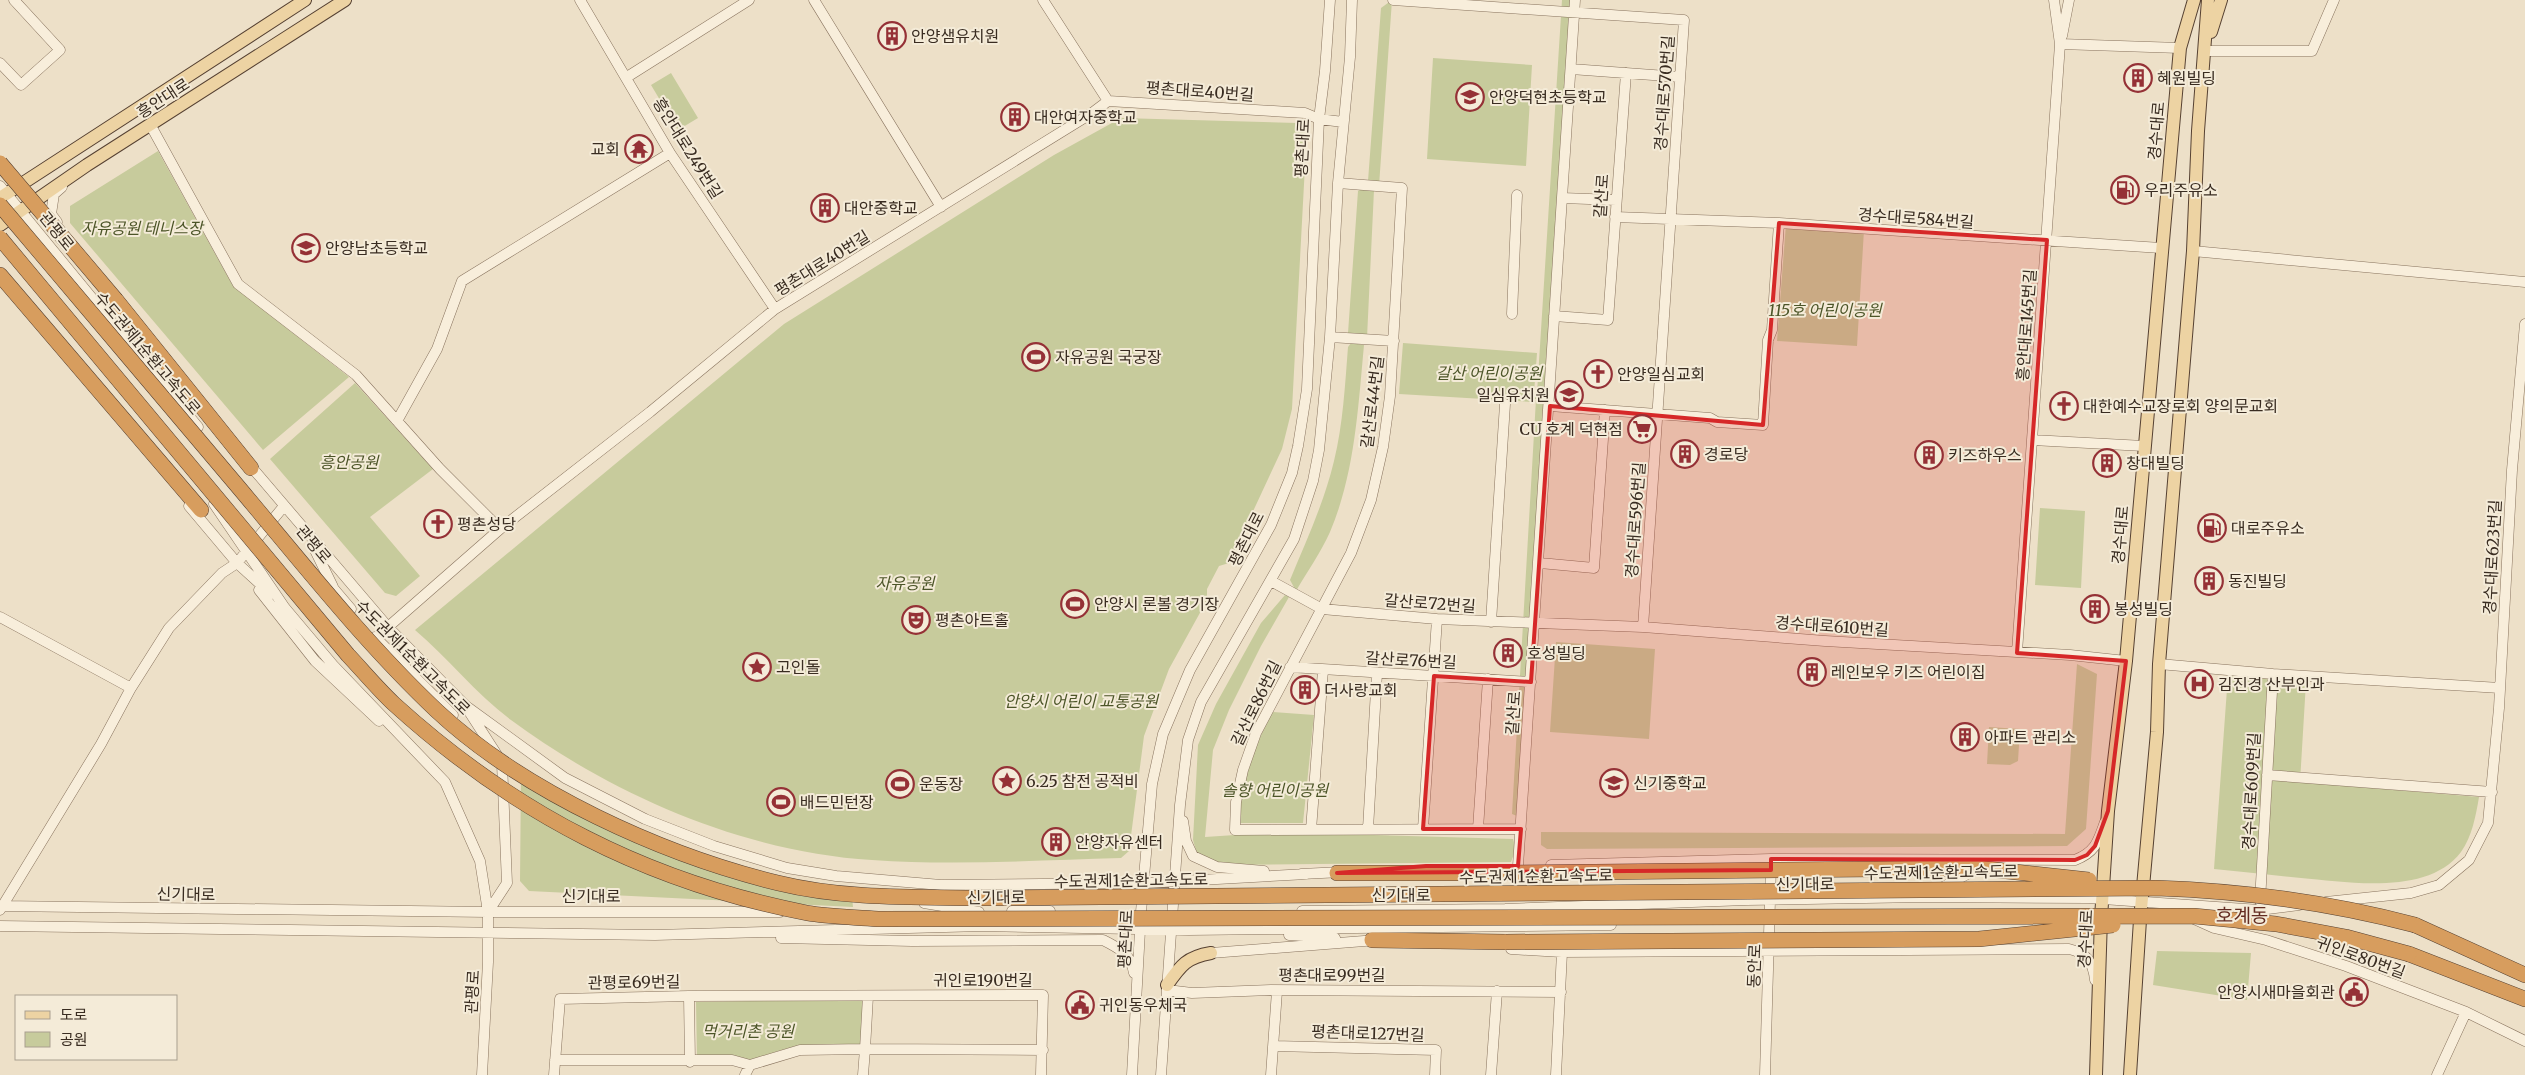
<svg xmlns="http://www.w3.org/2000/svg" width="2525" height="1075" font-family="Merriweather,'Noto Sans KR',serif">
	<rect width="100%" height="100%" fill="#ede0c8"/>
	<!-- green -->
	<path fill="#c7cb9c" d="M 1392,0 L 1379,186 L 1368,181 L 1381,8 Z
		M 1562,0 L 1573,0 L 1517,816 L 1512,814 L 1536,399 L 1534,399 L 1534,402 L 1399,394 L 1403,343 L 1537,353 L 1534,393 L 1537,393 Z
		M 1433,58 L 1532,65 L 1526,166 L 1427,159 Z
		M 671,73 L 698,118 L 678,130 L 651,85 Z
		M 1121,118 L 1297,123 L 1307,128 L 1292,409 L 1282,449 L 1229,563 L 1219,566 L 1207,589 L 1207,600 L 1169,669 L 1144,736 L 1129,851 L 1121,858 C 1039,860 955,866 872,860 C 744,852 614,796 511,720 C 476,694 448,658 415,630 L 784,324 L 1054,155 Z
		M 158,151 L 233,286 L 349,377 L 263,450 L 70,223 L 70,206 Z
		M 1362,189 L 1374,190 L 1367,338 L 1348,333 L 1358,191 Z
		M 1786,224 L 1864,230 L 1857,346 L 1777,341 Z
		M 1351,343 L 1364,345 C 1358,408 1355,473 1330,532 C 1321,552 1307,572 1296,591 L 1290,580 C 1306,541 1324,503 1334,461 C 1343,424 1345,385 1348,347 Z
		M 355,383 L 433,469 L 370,517 L 420,576 L 396,596 L 385,593 L 270,459 Z
		M 2040,508 L 2085,511 L 2081,588 L 2035,585 Z
		M 1285,595 L 1289,597 L 1261,646 L 1229,710 L 1213,750 L 1205,837 L 1235,835 L 1374,835 L 1513,839 L 1516,849 L 1511,862 L 1214,865 L 1197,854 L 1193,840 L 1198,745 L 1216,704 L 1261,623 Z
		M 1556,642 L 1655,649 L 1649,739 L 1550,732 Z
		M 2077,664 L 2097,674 L 2086,829 L 2067,846 L 1547,849 L 1541,845 L 1541,832 L 2065,834 Z
		M 2228,675 L 2306,682 L 2300,782 L 2479,797 C 2476,815 2472,837 2461,852 C 2428,896 2348,882 2301,878 C 2272,875 2243,872 2214,869 Z
		M 1273,712 L 1314,715 L 1303,823 L 1239,823 C 1241,783 1253,747 1273,712 Z
		M 1989,727 L 2020,729 L 2018,761 L 2010,765 L 1987,764 Z
		M 521,774 L 633,837 L 852,897 L 853,907 L 529,891 L 520,881 Z
		M 2157,951 L 2251,953 L 2247,1000 L 2153,985 Z
		M 864,999 L 861,1044 L 799,1046 L 778,1051 L 749,1062 L 697,1058 L 696,1002 Z"/>
	<g fill="none" stroke-linecap="round" stroke-linejoin="round">
		<defs>
			<path id="minor" d="M 580,0 L 670,153 L 775,309
				M 814,0 L 941,207
				M 1043,0 L 1108,101
				M 1393,0 L 1684,20 L 1643,627
				M 2062,36 L 2069,0
				M 2060,44 L 2180,48
				M 2205,51 L 2312,51 L 2334,0
				M 0,63 L 21,85 L 60,50 L 14,0
				M 1571,69 L 1680,77
				M 627,77 L 749,0
				M 151,126 L 238,284 L 356,375 L 440,469 L 500,529
				M 1338,183 L 1402,188 L 1390,396 L 1383,447 L 1371,500 L 1351,553 L 1256,733 L 1243,770 L 1236,802 L 1235,830 L 1521,829
				M 0,186 L 198,427
				M 1562,198 L 1616,200
				M 1615,217 L 1779,223 L 2161,248
				M 57,222 L 51,214 L 54,194 L 62,187
				M 2193,251 L 2525,282
				M 1512,314 L 1517,195
				M 1554,316 L 1608,320 L 1626,73
				M 1330,337 L 1394,341
				M 1550,406 L 1710,418 L 1717,422 L 1763,425 L 1768,340 L 1772,330 L 1779,223
				M 397,421 L 437,349 L 462,281 L 670,153
				M 2032,440 L 2144,446
				M 249,464 L 388,627 L 466,706 L 565,778 L 645,819 L 714,846 L 787,868 L 836,876 L 941,885 L 1144,883 L 1307,874
				M 214,504 L 285,608 L 333,665 L 445,782 L 480,861 L 488,912 L 488,962 L 482,1075
				M 189,506 L 237,563 L 271,594
				M 314,548 L 333,587
				M 1540,563 L 1594,568 L 1605,410
				M 1271,581 L 1322,609 L 1437,619 L 1643,627 L 1825,641 L 2070,655 L 2126,661
				M 328,582 L 351,609
				M 259,590 L 315,661 L 379,721
				M 0,617 L 131,688
				M 1491,622 L 1505,404
				M 388,627 L 500,529 L 650,412 L 775,309 L 1092,113 L 1108,101 L 1305,113 L 1319,119 L 1343,122
				M 375,637 L 453,715
				M 2017,652 L 2060,44 L 2054,0
				M 2159,664 L 2273,674 L 2500,688
				M 1290,667 L 1531,682
				M 470,713 L 497,755
				M 2267,775 L 2492,792
				M 1183,821 L 1186,841 L 1193,856 L 1217,867 L 1264,871
				M 1368,829 L 1377,673
				M 1423,829 L 1437,619
				M 1478,829 L 1488,679
				M 1311,830 L 1323,670
				M 1551,865 L 1771,859 L 2075,860 C 2096,852 2098,841 2105,822
				M 1518,866 L 1575,0
				M 1301,874 L 1342,872
				M 1941,888 L 1975,870
				M 2260,901 L 2273,674
				M 2326,902 L 2411,893 L 2439,885 L 2469,860 L 2488,823 L 2499,708 L 2512,470 L 2525,324
				M 924,903 L 979,912
				M 0,906 L 488,912 L 780,912
				M 0,910 L 101,744 L 131,688 L 169,628 L 222,573 L 237,563 L 284,506
				M 1012,911 L 1050,911
				M 1302,911 L 1505,909 L 1746,900 L 1923,897 L 2089,898 L 2259,910 L 2299,905
				M 488,912 L 507,883 L 502,763 L 499,760
				M 2194,919 L 2214,928 L 2266,940 L 2346,966 L 2466,1012 L 2525,1041
				M 0,926 L 655,935 L 982,926 L 1189,930 L 1611,925
				M 1289,935 L 1335,938
				M 781,938 L 912,941 L 1103,940 C 1119,948 1131,954 1134,973
				M 1511,949 L 1562,952 L 2069,949 C 2086,953 2093,961 2095,980
				M 1211,953 L 1377,940
				M 1167,990 L 1192,993 L 1271,990 L 1561,992
				M 689,996 L 690,1062
				M 1274,1046 L 1436,1050 L 1435,1075
				M 555,1060 L 732,1060 L 750,1065
				M 554,1075 L 560,999 L 689,996 L 1043,995 L 1041,1075
				M 745,1075 L 750,1065 L 800,1050 L 865,1049 L 868,996
				M 863,1075 L 865,1049 L 1043,1050
				M 1132,1075 L 1141,912 L 1152,784 L 1163,734 L 1190,670 L 1271,525 L 1292,473 L 1298,446 L 1307,389 L 1319,119 L 1325,71 L 1330,0
				M 1161,1075 L 1180,805 L 1188,740 L 1201,702 L 1294,539 L 1313,481 L 1319,450 L 1330,337 L 1338,183 L 1350,57 L 1352,0
				M 1271,1075 L 1277,991
				M 1491,1075 L 1497,991
				M 1556,1075 L 1562,952
				M 1765,1075 L 1771,865
				M 2437,1075 L 2466,1012"/>
			<path id="major" d="M 2211,32 L 2221,0
				M 0,198 L 305,0
				M 0,225 L 87,165 L 345,0
				M 1167,985 C 1181,965 1187,957 1211,953
				M 2096,1075 L 2101,918 L 2108,811 L 2126,661 L 2180,48 L 2194,0
				M 2130,1075 L 2140,920 L 2157,732 L 2159,664 L 2193,251 L 2198,131 L 2208,0"/>
			<path id="highway" d="M 0,275 L 201,510
				M 116,300 L 251,468
				M 1337,873 L 1496,873
				M 2415,925 L 2525,975
				M 1372,940 L 1506,942
				M 2409,954 L 2525,999"/>
		</defs>
		<!-- minor casing -->
		<use href="#minor" stroke="#88735e" stroke-width="11"/>
		<!-- major casing -->
		<use href="#major" stroke="#564132" stroke-width="14"/>
		<!-- highway casing -->
		<use href="#highway" stroke="#564132" stroke-width="16"/>
		<!-- minor -->
		<use href="#minor" stroke="#f8eedb" stroke-width="10"/>
		<!-- major -->
		<use href="#major" stroke="#edd3a3" stroke-width="12"/>
		<!-- highway -->
		<use href="#highway" stroke="#d79d5e" stroke-width="15"/>
		<defs>
			<path id="highway-bridge" d="M 0,163 L 116,300
				M 0,205 C 80,300 160,394 240,489 C 304,565 365,643 437,711 C 524,792 663,855 778,883 C 843,899 912,897 979,898 L 2156,888 C 2246,891 2328,902 2415,925
				M 0,238 L 348,655 C 363,671 378,689 394,704 C 514,813 647,882 807,913 C 830,917 855,917 878,919 L 2194,916 L 2276,924 L 2346,937 L 2409,954
				M 1496,873 L 1978,868 L 2089,880
				M 1506,942 L 1979,939 L 2113,925"/>
		</defs>
		<!-- highway-bridge casing -->
		<use href="#highway-bridge" stroke="#564132" stroke-width="16" stroke-linecap="butt"/>
		<!-- highway-bridge -->
		<use href="#highway-bridge" stroke="#d79d5e" stroke-width="15"/>
	</g>
	<!-- marked area -->
	<path fill="#d62828" fill-opacity="0.2" stroke="#d62828" stroke-width="4" stroke-linejoin="round" d="M 1779,223 L 2047,240 L 2017,653 L 2126,661 L 2108,811 L 2095,846 L 2087,855 L 2075,860 L 1771,859 L 1771,870 L 1337,873 L 1426,866 L 1518,866 L 1521,829 L 1423,829 L 1434,676 L 1531,682 L 1550,406 L 1763,425 Z"/>
	<!-- icons -->
	<defs>
		<symbol id="building-ring" viewBox="-11 -11 22 22"><circle r="9.5" fill="#f4ebd8" stroke="#953136" stroke-width="1.5"/><path d="M-4-6H4V6H1V3H-1V6H-4ZM-2.5-4.3h1.7v1.8h-1.7ZM.8-4.3h1.7v1.8H.8ZM-2.5-1h1.7V.8h-1.7ZM.8-1h1.7V.8H.8Z" fill="#953136"/></symbol>
		<symbol id="school-ring" viewBox="-11 -11 22 22"><circle r="9.5" fill="#f4ebd8" stroke="#953136" stroke-width="1.5"/><path d="M0-5L7-2L0 1L-7-2ZM-4 1L0 2.5L4 1V4Q0 6-4 4Z" fill="#953136"/></symbol>
		<symbol id="temple-ring" viewBox="-11 -11 22 22"><circle r="9.5" fill="#f4ebd8" stroke="#953136" stroke-width="1.5"/><path d="M0-6L5-2H3V0L6.5 2.5H4V6H1.5V3h-3V6H-4V2.5H-6.5L-3 0V-2H-5Z" fill="#953136"/></symbol>
		<symbol id="fuel-ring" viewBox="-11 -11 22 22"><circle r="9.5" fill="#f4ebd8" stroke="#953136" stroke-width="1.5"/><path d="M-5.5-6h7V0h2V4h1.3V-2.5L3-4.5l.8-.8L6-3V5H2.5V1h-1V6h-7ZM-4.2-4.7v3.2H.2V-4.7Z" fill="#953136"/></symbol>
		<symbol id="stadium-ring" viewBox="-11 -11 22 22"><circle r="9.5" fill="#f4ebd8" stroke="#953136" stroke-width="1.5"/><path d="M0-5a6.5 5 0 1 0 0 10a6.5 5 0 1 0 0-10ZM-3.5-1.8h7v3.6h-7Z" fill="#953136"/></symbol>
		<symbol id="church-ring" viewBox="-11 -11 22 22"><circle r="9.5" fill="#f4ebd8" stroke="#953136" stroke-width="1.5"/><path d="M-1.2-6h2.4v3.5h3.3v2.4h-3.3V6h-2.4V-.1h-3.3v-2.4h3.3Z" fill="#953136"/></symbol>
		<symbol id="supermarket-ring" viewBox="-11 -11 22 22"><circle r="9.5" fill="#f4ebd8" stroke="#953136" stroke-width="1.5"/><path d="M-6-5.5h2.5l.6 2H6L4.5 2H-2.5L-4.4-4H-6ZM-1.5 3.2a1.3 1.3 0 1 0 .1 0ZM3 3.2a1.3 1.3 0 1 0 .1 0Z" fill="#953136"/></symbol>
		<symbol id="theatre-ring" viewBox="-11 -11 22 22"><circle r="9.5" fill="#f4ebd8" stroke="#953136" stroke-width="1.5"/><path d="M-5-5.5Q0-4 5-5.5V0Q5 5 0 6Q-5 5-5 0ZM-3.3-2.5H-1v1.5H-3.3ZM1-2.5H3.3v1.5H1ZM-2.8 1Q0 5.5 2.8 1Z" fill="#953136"/></symbol>
		<symbol id="sight-ring" viewBox="-11 -11 22 22"><circle r="9.5" fill="#f4ebd8" stroke="#953136" stroke-width="1.5"/><path d="M0-6L1.8-2.2L6-1.7L2.9 1.2L3.7 5.4L0 3.3L-3.7 5.4L-2.9 1.2L-6-1.7L-1.8-2.2Z" fill="#953136"/></symbol>
		<symbol id="hospital-ring" viewBox="-11 -11 22 22"><circle r="9.5" fill="#f4ebd8" stroke="#953136" stroke-width="1.5"/><path d="M-5-5h3v3.5h4V-5h3V5h-3V1.5h-4V5h-3Z" fill="#953136"/></symbol>
		<symbol id="civic-ring" viewBox="-11 -11 22 22"><circle r="9.5" fill="#f4ebd8" stroke="#953136" stroke-width="1.5"/><path d="M-.6-6.5H3V-4.5H.6V-3L4-1V1h2V6H-6V1h2V-1L-.6-3ZM-1.2 2.5V6h2.4V2.5Z" fill="#953136"/></symbol>
	</defs>
	<g fill-rule="evenodd">
		<use href="#building-ring" x="876" y="20" width="32" height="32"/>
		<use href="#building-ring" x="2122" y="62" width="32" height="32"/>
		<use href="#school-ring" x="1454" y="81" width="32" height="32"/>
		<use href="#building-ring" x="999" y="101" width="32" height="32"/>
		<use href="#temple-ring" x="623" y="133" width="32" height="32"/>
		<use href="#fuel-ring" x="2109" y="174" width="32" height="32"/>
		<use href="#building-ring" x="809" y="192" width="32" height="32"/>
		<use href="#school-ring" x="290" y="232" width="32" height="32"/>
		<use href="#stadium-ring" x="1020" y="341" width="32" height="32"/>
		<use href="#church-ring" x="1582" y="358" width="32" height="32"/>
		<use href="#school-ring" x="1553" y="379" width="32" height="32"/>
		<use href="#church-ring" x="2048" y="390" width="32" height="32"/>
		<use href="#supermarket-ring" x="1626" y="413" width="32" height="32"/>
		<use href="#building-ring" x="1669" y="438" width="32" height="32"/>
		<use href="#building-ring" x="1913" y="439" width="32" height="32"/>
		<use href="#building-ring" x="2091" y="447" width="32" height="32"/>
		<use href="#church-ring" x="422" y="508" width="32" height="32"/>
		<use href="#fuel-ring" x="2196" y="512" width="32" height="32"/>
		<use href="#building-ring" x="2193" y="565" width="32" height="32"/>
		<use href="#stadium-ring" x="1059" y="588" width="32" height="32"/>
		<use href="#building-ring" x="2079" y="593" width="32" height="32"/>
		<use href="#theatre-ring" x="900" y="604" width="32" height="32"/>
		<use href="#building-ring" x="1492" y="637" width="32" height="32"/>
		<use href="#sight-ring" x="741" y="651" width="32" height="32"/>
		<use href="#building-ring" x="1796" y="656" width="32" height="32"/>
		<use href="#hospital-ring" x="2183" y="668" width="32" height="32"/>
		<use href="#building-ring" x="1289" y="674" width="32" height="32"/>
		<use href="#building-ring" x="1949" y="721" width="32" height="32"/>
		<use href="#sight-ring" x="991" y="765" width="32" height="32"/>
		<use href="#school-ring" x="1598" y="767" width="32" height="32"/>
		<use href="#stadium-ring" x="884" y="768" width="32" height="32"/>
		<use href="#stadium-ring" x="765" y="786" width="32" height="32"/>
		<use href="#building-ring" x="1040" y="826" width="32" height="32"/>
		<use href="#civic-ring" x="2338" y="976" width="32" height="32"/>
		<use href="#civic-ring" x="1064" y="989" width="32" height="32"/>
	</g>
	<g text-anchor="middle" stroke-width="4" stroke-linejoin="round" paint-order="stroke">
		<!-- poi labels -->
		<g font-size="16" fill="#392c21" stroke="#f4ebd8" text-anchor="start">
			<text x="911" y="42">안양샘유치원</text>
			<text x="2157" y="84">혜원빌딩</text>
			<text x="1489" y="103">안양덕현초등학교</text>
			<text x="1034" y="123">대안여자중학교</text>
			<text x="620" y="155" text-anchor="end">교회</text>
			<text x="2144" y="196">우리주유소</text>
			<text x="844" y="214">대안중학교</text>
			<text x="325" y="254">안양남초등학교</text>
			<text x="1055" y="363">자유공원 국궁장</text>
			<text x="1617" y="380">안양일심교회</text>
			<text x="1550" y="401" text-anchor="end">일심유치원</text>
			<text x="2083" y="412">대한예수교장로회 양의문교회</text>
			<text x="1623" y="435" text-anchor="end">CU 호계 덕현점</text>
			<text x="1704" y="460">경로당</text>
			<text x="1948" y="461">키즈하우스</text>
			<text x="2126" y="469">창대빌딩</text>
			<text x="457" y="530">평촌성당</text>
			<text x="2231" y="534">대로주유소</text>
			<text x="2228" y="587">동진빌딩</text>
			<text x="1094" y="610">안양시 론볼 경기장</text>
			<text x="2114" y="615">봉성빌딩</text>
			<text x="935" y="626">평촌아트홀</text>
			<text x="1527" y="659">호성빌딩</text>
			<text x="776" y="673">고인돌</text>
			<text x="1831" y="678">레인보우 키즈 어린이집</text>
			<text x="2218" y="690">김진경 산부인과</text>
			<text x="1324" y="696">더사랑교회</text>
			<text x="1984" y="743">아파트 관리소</text>
			<text x="1026" y="787">6.25 참전 공적비</text>
			<text x="1633" y="789">신기중학교</text>
			<text x="919" y="790">운동장</text>
			<text x="800" y="808">배드민턴장</text>
			<text x="1075" y="848">안양자유센터</text>
			<text x="2335" y="998" text-anchor="end">안양시새마을회관</text>
			<text x="1099" y="1011">귀인동우체국</text>
		</g>
		<!-- street labels -->
		<g font-size="16" fill="#392c21" stroke="#f4ebd8">
			<text transform="translate(1200 91) rotate(4)" y="6">평촌대로40번길</text>
			<text transform="translate(1664 93) rotate(-86)" y="6">경수대로570번길</text>
			<text transform="translate(163 98) rotate(-33)" y="6">흥안대로</text>
			<text transform="translate(2156 131) rotate(-85)" y="6">경수대로</text>
			<text transform="translate(688 148) rotate(58)" y="6">흥안대로249번길</text>
			<text transform="translate(1302 148) rotate(-87)" y="6">평촌대로</text>
			<text transform="translate(1601 196) rotate(-86)" y="6">갈산로</text>
			<text transform="translate(1916 218) rotate(4)" y="6">경수대로584번길</text>
			<text transform="translate(57 231) rotate(51)" y="6">관평로</text>
			<text transform="translate(822 263) rotate(-32)" y="6">평촌대로40번길</text>
			<text transform="translate(2026 325) rotate(-86)" y="6">흥안대로145번길</text>
			<text transform="translate(148 353) rotate(50)" y="6">수도권제1순환고속도로</text>
			<text transform="translate(1372 402) rotate(-83)" y="6">갈산로44번길</text>
			<text transform="translate(1635 520) rotate(-86)" y="6">경수대로596번길</text>
			<text transform="translate(2120 535) rotate(-85)" y="6">경수대로</text>
			<text transform="translate(1246 539) rotate(-63)" y="6">평촌대로</text>
			<text transform="translate(314 544) rotate(50)" y="6">관평로</text>
			<text transform="translate(2492 557) rotate(-87)" y="6">경수대로623번길</text>
			<text transform="translate(1430 603) rotate(4)" y="6">갈산로72번길</text>
			<text transform="translate(1832 626) rotate(4)" y="6">경수대로610번길</text>
			<text transform="translate(413 657) rotate(45)" y="6">수도권제1순환고속도로</text>
			<text transform="translate(1411 660) rotate(3)" y="6">갈산로76번길</text>
			<text transform="translate(1256 703) rotate(-64)" y="6">갈산로86번길</text>
			<text transform="translate(1513 713) rotate(-86)" y="6">갈산로</text>
			<text transform="translate(2251 791) rotate(-87)" y="6">경수대로609번길</text>
			<text transform="translate(1941 872) rotate(-1)" y="6">수도권제1순환고속도로</text>
			<text transform="translate(1536 876) rotate(-1)" y="6">수도권제1순환고속도로</text>
			<text transform="translate(1131 880) rotate(-1)" y="6">수도권제1순환고속도로</text>
			<text transform="translate(1805 884) rotate(-1)" y="6">신기대로</text>
			<text transform="translate(186 894) rotate(1)" y="6">신기대로</text>
			<text x="1401" y="901">신기대로</text>
			<text x="591" y="902">신기대로</text>
			<text transform="translate(996 897) rotate(-1)" y="6">신기대로</text>
			<text transform="translate(1125 939) rotate(-87)" y="6">평촌대로</text>
			<text transform="translate(2085 939) rotate(-87)" y="6">경수대로</text>
			<text transform="translate(2361 957) rotate(20)" y="6">귀인로80번길</text>
			<text transform="translate(1754 966) rotate(-88)" y="6">동안로</text>
			<text x="1332" y="981">평촌대로99번길</text>
			<text x="983" y="986">귀인로190번길</text>
			<text transform="translate(634 982) rotate(-1)" y="6">관평로69번길</text>
			<text transform="translate(472 992) rotate(-87)" y="6">관평로</text>
			<text transform="translate(1368 1033) rotate(2)" y="6">평촌대로127번길</text>
		</g>
		<!-- park labels -->
		<g font-size="16" font-style="italic" fill="#4c5528" stroke="#f4ebd8">
			<text x="142" y="234">자유공원 테니스장</text>
			<text x="1825" y="316">115호 어린이공원</text>
			<text x="1489" y="379">갈산 어린이공원</text>
			<text x="349" y="468">흥안공원</text>
			<text x="905" y="589">자유공원</text>
			<text x="1081" y="707">안양시 어린이 교통공원</text>
			<text x="1275" y="796">솔향 어린이공원</text>
			<text x="748" y="1037">먹거리촌 공원</text>
		</g>
		<!-- quarter labels -->
		<g font-size="19" fill="#642d22" stroke="#f4ebd8">
			<text x="2242" y="922">호계동</text>
		</g>
	</g>
	<!-- legend -->
	<rect x="15" y="995" width="162" height="65" fill="#f4ebd8" stroke="#a99f8f"/>
	<rect x="25" y="1011" width="25" height="8" fill="#edd3a3" stroke="#a99f8f"/>
	<text x="60" y="1020" font-size="15" fill="#392c21">도로</text>
	<rect x="25" y="1032" width="25" height="15" fill="#c7cb9c" stroke="#a99f8f"/>
	<text x="60" y="1045" font-size="15" fill="#392c21">공원</text>
</svg>
